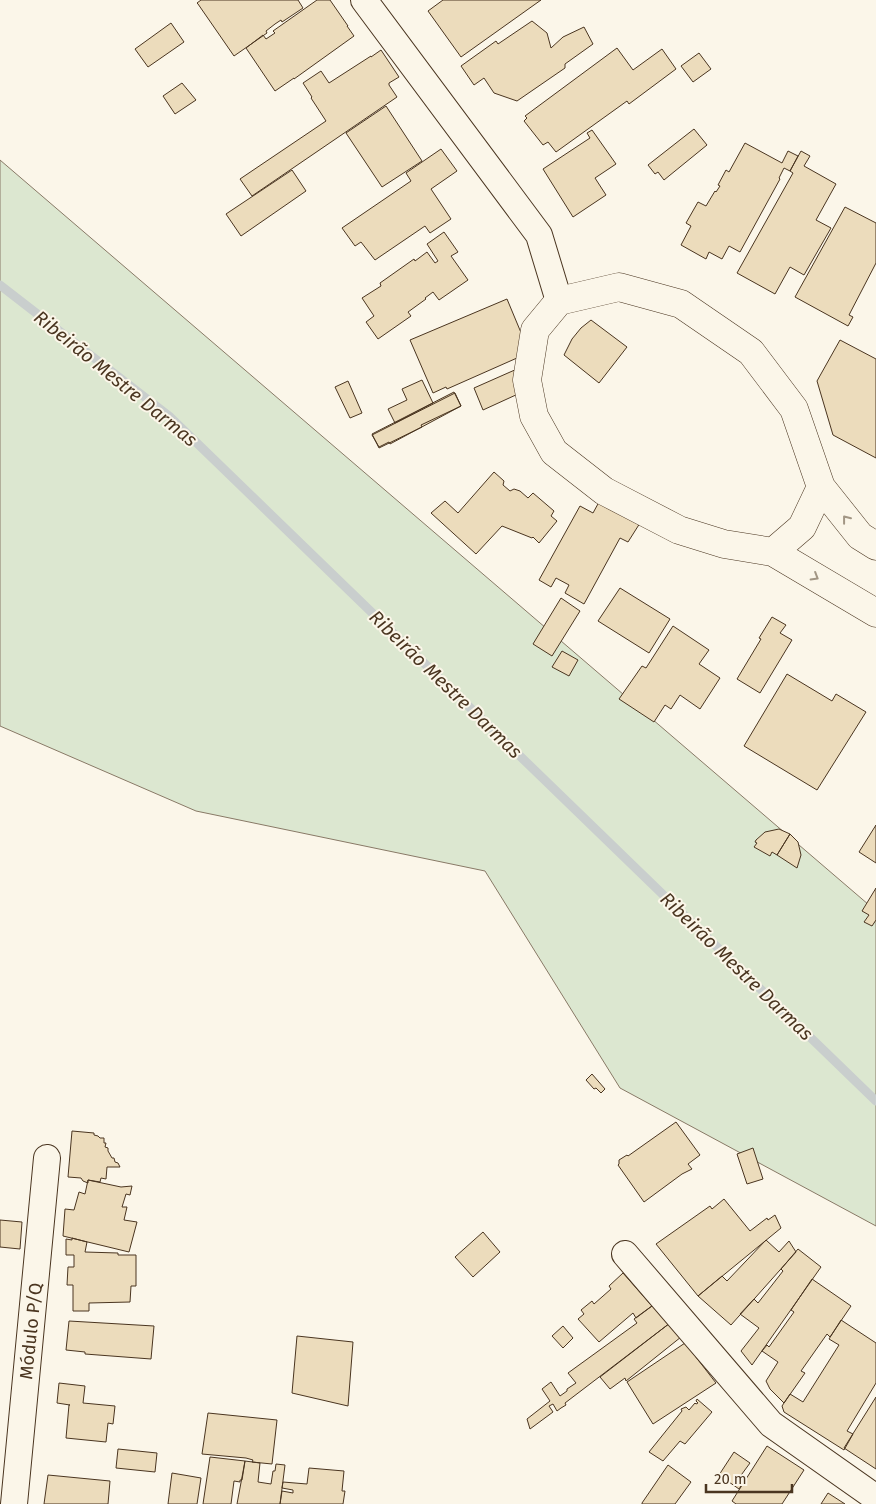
<svg xmlns="http://www.w3.org/2000/svg" width="876" height="1504" font-family="'Fira Sans',sans-serif">
	<rect width="100%" height="100%" fill="#fbf6e9"/>
	<!-- green -->
	<path fill="#dce7d0" stroke="#887966" d="M 0,160 L 876,911 L 876,1226 L 620,1088 L 485,871 L 196,811 L 0,726 Z"/>
	<g fill="none" stroke-linecap="round" stroke-linejoin="round">
		<!-- stream -->
		<path stroke="#c9cecd" stroke-width="9" d="M 0,285 L 169,416 L 876,1101"/>
	</g>
	<!-- building -->
	<path fill="#ecdcbc" stroke="#4a3520" d="M 201,0 L 298,0 L 303,8 L 282,22 L 281,20 L 275,24 L 266,31 L 267,33 L 234,56 L 198,4 L 197,3 Z
		M 317,0 L 330,0 L 348,26 L 347,26 L 354,36 L 294,79 L 294,78 L 275,91 L 246,48 L 263,35 L 266,39 L 275,33 L 273,31 Z
		M 443,0 L 541,0 L 461,57 L 428,11 Z
		M 532,21 L 547,33 L 551,48 L 563,37 L 584,27 L 593,44 L 565,64 L 565,68 L 517,101 L 494,93 L 484,78 L 474,85 L 461,66 L 496,41 L 498,44 Z
		M 171,23 L 184,42 L 148,67 L 135,49 Z
		M 617,48 L 633,70 L 662,49 L 676,69 L 629,104 L 627,101 L 556,152 L 548,142 L 543,145 L 524,121 L 527,118 L 525,116 Z
		M 381,50 L 399,77 L 389,83 L 389,85 L 397,97 L 252,196 L 240,179 L 326,121 L 311,98 L 312,97 L 303,83 L 321,71 L 329,83 L 371,56 L 371,57 Z
		M 699,53 L 711,69 L 693,82 L 681,66 Z
		M 182,83 L 196,100 L 175,114 L 163,96 Z
		M 386,106 L 422,161 L 382,187 L 346,133 Z
		M 694,129 L 707,145 L 664,180 L 658,172 L 655,174 L 648,165 Z
		M 592,130 L 616,164 L 595,178 L 606,195 L 573,217 L 543,169 L 590,138 L 587,133 Z
		M 745,143 L 782,163 L 788,151 L 798,156 L 790,171 L 784,168 L 779,178 L 780,179 L 740,252 L 729,246 L 722,259 L 709,252 L 706,259 L 681,245 L 691,226 L 686,223 L 698,202 L 706,206 L 715,191 L 716,192 L 720,186 L 718,185 L 726,170 L 729,172 Z
		M 441,149 L 457,171 L 431,189 L 451,219 L 430,233 L 425,226 L 375,260 L 361,242 L 355,246 L 342,228 L 411,181 L 406,173 Z
		M 801,151 L 810,156 L 804,166 L 836,184 L 816,220 L 831,228 L 804,275 L 790,267 L 775,294 L 737,273 L 793,173 L 790,171 Z
		M 292,170 L 306,191 L 241,236 L 226,214 Z
		M 845,207 L 876,223 L 876,263 L 849,315 L 853,317 L 848,326 L 795,297 Z
		M 444,232 L 458,252 L 451,256 L 468,280 L 439,300 L 433,292 L 425,298 L 426,299 L 408,312 L 411,316 L 378,339 L 366,322 L 374,316 L 362,298 L 381,286 L 380,283 L 414,259 L 415,261 L 427,252 L 435,263 L 438,261 L 427,244 Z
		M 507,299 L 522,335 L 517,358 L 447,389 L 446,387 L 433,393 L 410,340 Z
		M 591,320 L 627,347 L 599,383 L 564,355 L 572,339 L 581,328 Z
		M 840,340 L 876,359 L 876,458 L 833,435 L 817,381 Z
		M 517,369 L 518,394 L 483,410 L 474,388 Z
		M 422,380 L 433,403 L 395,423 L 388,409 L 407,400 L 402,389 Z
		M 348,381 L 362,413 L 350,418 L 335,387 Z
		M 454,392 L 461,406 L 421,425 L 422,427 L 379,448 L 372,434 Z
		M 455,393 L 461,406 L 390,444 L 389,442 L 379,447 L 372,435 Z
		M 494,472 L 504,481 L 503,485 L 510,491 L 514,489 L 520,491 L 528,498 L 533,493 L 554,511 L 551,516 L 557,521 L 539,543 L 533,537 L 532,538 L 502,526 L 476,554 L 431,513 L 445,501 L 458,513 Z
		M 599,502 L 640,523 L 628,542 L 620,538 L 584,604 L 565,593 L 569,585 L 556,578 L 551,587 L 539,580 L 580,506 L 593,513 Z
		M 620,588 L 670,619 L 649,653 L 598,621 Z
		M 561,598 L 580,611 L 552,656 L 533,644 Z
		M 772,617 L 786,625 L 780,633 L 792,640 L 760,693 L 737,679 L 761,639 L 759,638 Z
		M 673,626 L 709,650 L 699,664 L 720,678 L 700,709 L 680,695 L 671,709 L 665,705 L 654,722 L 619,699 L 642,666 L 646,668 Z
		M 562,651 L 578,660 L 569,676 L 552,667 Z
		M 787,674 L 832,701 L 836,694 L 866,712 L 817,790 L 744,746 Z
		M 876,825 L 876,863 L 859,852 Z
		M 779,829 L 790,834 L 777,855 L 772,852 L 770,856 L 754,847 L 757,843 L 755,842 L 756,840 L 765,832 Z
		M 790,834 L 798,842 L 801,855 L 797,868 L 777,855 Z
		M 876,888 L 876,920 L 872,926 L 864,922 L 869,915 L 862,911 Z
		M 592,1074 L 605,1089 L 601,1093 L 596,1088 L 594,1089 L 586,1080 Z
		M 676,1122 L 700,1155 L 688,1164 L 692,1169 L 682,1174 L 644,1202 L 618,1165 L 619,1164 L 619,1160 L 627,1155 L 628,1156 Z
		M 72,1131 L 94,1133 L 94,1135 L 98,1136 L 100,1138 L 104,1138 L 104,1143 L 106,1143 L 105,1147 L 108,1148 L 108,1151 L 112,1158 L 114,1158 L 115,1162 L 118,1163 L 120,1167 L 107,1167 L 106,1179 L 101,1178 L 100,1182 L 88,1180 L 88,1183 L 83,1181 L 81,1178 L 68,1177 Z
		M 753,1148 L 763,1179 L 747,1184 L 737,1154 Z
		M 88,1180 L 121,1187 L 132,1186 L 130,1195 L 126,1194 L 122,1207 L 127,1207 L 124,1220 L 137,1222 L 129,1252 L 63,1236 L 65,1209 L 74,1210 L 79,1192 L 85,1194 Z
		M 724,1199 L 750,1231 L 767,1218 L 768,1220 L 775,1215 L 781,1228 L 698,1296 L 656,1244 L 710,1206 L 712,1209 Z
		M 0,1220 L 22,1222 L 20,1249 L 0,1247 Z
		M 483,1232 L 500,1252 L 473,1277 L 455,1257 Z
		M 72,1238 L 87,1242 L 85,1252 L 118,1253 L 118,1255 L 136,1255 L 136,1286 L 131,1286 L 130,1302 L 89,1303 L 89,1311 L 73,1311 L 73,1285 L 67,1285 L 68,1267 L 74,1267 L 74,1255 L 66,1255 L 66,1239 L 72,1240 Z
		M 766,1240 L 779,1252 L 789,1241 L 796,1252 L 731,1325 L 698,1296 L 722,1276 L 727,1281 Z
		M 798,1249 L 821,1267 L 752,1365 L 741,1351 L 759,1328 L 740,1314 L 754,1299 L 758,1303 L 783,1271 L 781,1269 Z
		M 623,1273 L 652,1306 L 636,1318 L 633,1313 L 599,1342 L 578,1319 L 584,1314 L 581,1310 L 592,1301 L 594,1304 L 611,1289 L 609,1286 Z
		M 812,1279 L 851,1306 L 830,1337 L 827,1334 L 801,1371 L 805,1373 L 784,1403 L 770,1389 L 766,1381 L 778,1362 L 762,1351 L 767,1345 L 769,1347 L 794,1312 L 791,1310 Z
		M 656,1303 L 670,1323 L 565,1403 L 566,1405 L 561,1408 L 557,1411 L 553,1404 L 549,1406 L 553,1412 L 530,1429 L 527,1419 L 550,1401 L 542,1389 L 551,1382 L 560,1396 L 567,1391 L 567,1389 L 576,1383 L 568,1373 L 637,1323 L 634,1319 Z
		M 841,1320 L 876,1343 L 876,1383 L 847,1431 L 853,1434 L 844,1450 L 784,1412 L 782,1406 L 790,1394 L 803,1402 L 839,1345 L 829,1339 Z
		M 69,1321 L 154,1326 L 151,1359 L 85,1354 L 85,1352 L 66,1350 Z
		M 670,1323 L 681,1337 L 626,1381 L 625,1378 L 610,1389 L 600,1377 Z
		M 563,1326 L 573,1338 L 563,1348 L 552,1336 Z
		M 297,1336 L 353,1342 L 348,1406 L 292,1393 Z
		M 685,1343 L 716,1383 L 653,1424 L 627,1382 Z
		M 59,1383 L 85,1386 L 83,1403 L 115,1406 L 113,1424 L 108,1423 L 106,1442 L 66,1438 L 69,1405 L 70,1405 L 57,1403 Z
		M 876,1397 L 876,1469 L 844,1448 Z
		M 697,1399 L 712,1412 L 685,1444 L 680,1441 L 663,1461 L 649,1452 L 682,1411 L 681,1409 L 686,1407 L 689,1410 L 695,1403 L 696,1404 L 698,1403 L 696,1401 Z
		M 208,1413 L 277,1420 L 272,1464 L 252,1462 L 253,1460 L 246,1458 L 202,1454 Z
		M 767,1446 L 804,1470 L 782,1504 L 736,1504 L 732,1501 Z
		M 118,1449 L 157,1453 L 155,1472 L 116,1468 Z
		M 734,1452 L 750,1463 L 739,1478 L 744,1481 L 739,1489 L 719,1475 Z
		M 210,1457 L 245,1461 L 242,1480 L 240,1480 L 240,1482 L 234,1481 L 231,1504 L 203,1504 Z
		M 245,1461 L 260,1463 L 258,1482 L 271,1484 L 273,1471 L 275,1471 L 276,1464 L 285,1465 L 280,1504 L 237,1504 Z
		M 668,1465 L 691,1482 L 675,1504 L 642,1504 L 642,1503 Z
		M 309,1468 L 344,1471 L 342,1491 L 345,1491 L 343,1504 L 280,1504 L 282,1491 L 293,1493 L 293,1490 L 282,1488 L 283,1482 L 307,1484 Z
		M 172,1473 L 201,1478 L 197,1504 L 168,1504 Z
		M 48,1475 L 110,1481 L 108,1504 L 44,1504 Z
		M 828,1493 L 845,1504 L 821,1504 Z"/>
	<g fill="none" stroke-linecap="round" stroke-linejoin="round">
		<defs>
			<path id="minor" d="M 364,0 L 539,235 L 559,301
				M 625,1254 L 771,1424 L 876,1498
				M 14,1504 L 47,1158"/>
			<path id="tertiary" d="M 619,287 L 681,304 L 751,352 L 794,409 L 821,487 L 802,527 L 773,552 L 724,544 L 679,530 L 604,491 L 554,452 L 534,416 L 527,380 L 535,330 L 559,301 Z
				M 821,487 L 860,536 L 876,546
				M 773,552 L 876,613"/>
		</defs>
		<!-- minor casing -->
		<use href="#minor" stroke="#4a3520" stroke-width="28"/>
		<!-- tertiary casing -->
		<use href="#tertiary" stroke="#4a3520" stroke-width="29"/>
		<!-- minor -->
		<use href="#minor" stroke="#fbf6e9" stroke-width="26"/>
		<!-- tertiary -->
		<use href="#tertiary" stroke="#fbf6e9" stroke-width="28"/>
	</g>
	<!-- one-way arrows -->
	<defs><path id="oneway-chevron" d="M-2-3.5L2.5 0L-2 3.5" fill="none" stroke-width="1.6" stroke-linecap="round" stroke-linejoin="round" transform="scale(1.25)"/></defs>
	<g stroke="#a29684">
		<use href="#oneway-chevron" transform="translate(846 519) rotate(-128)"/>
		<use href="#oneway-chevron" transform="translate(815 577) rotate(31)"/>
	</g>
	<g text-anchor="middle" stroke-width="4" stroke-linejoin="round" paint-order="stroke">
		<!-- street labels -->
		<g font-size="18" fill="#4a3520" stroke="#fbf6e9">
			<text transform="translate(31 1331) rotate(-84)" y="6">Módulo P/Q</text>
		</g>
		<!-- water labels -->
		<g font-size="19" font-style="italic" fill="#4a3520" stroke="#fbf6e9">
			<text transform="translate(116 378) rotate(39)" y="7">Ribeirão Mestre Darmas</text>
			<text transform="translate(446 684) rotate(44)" y="7">Ribeirão Mestre Darmas</text>
			<text transform="translate(737 966) rotate(44)" y="7">Ribeirão Mestre Darmas</text>
		</g>
	</g>
	<!-- scale -->
	<path d="M706 1484v8h86v-8" fill="none" stroke="#4a3520" stroke-width="2.5"/>
	<text x="714" y="1484" font-size="15" fill="#4a3520" stroke="#fbf6e9" stroke-width="4" paint-order="stroke">20 m</text>
</svg>
